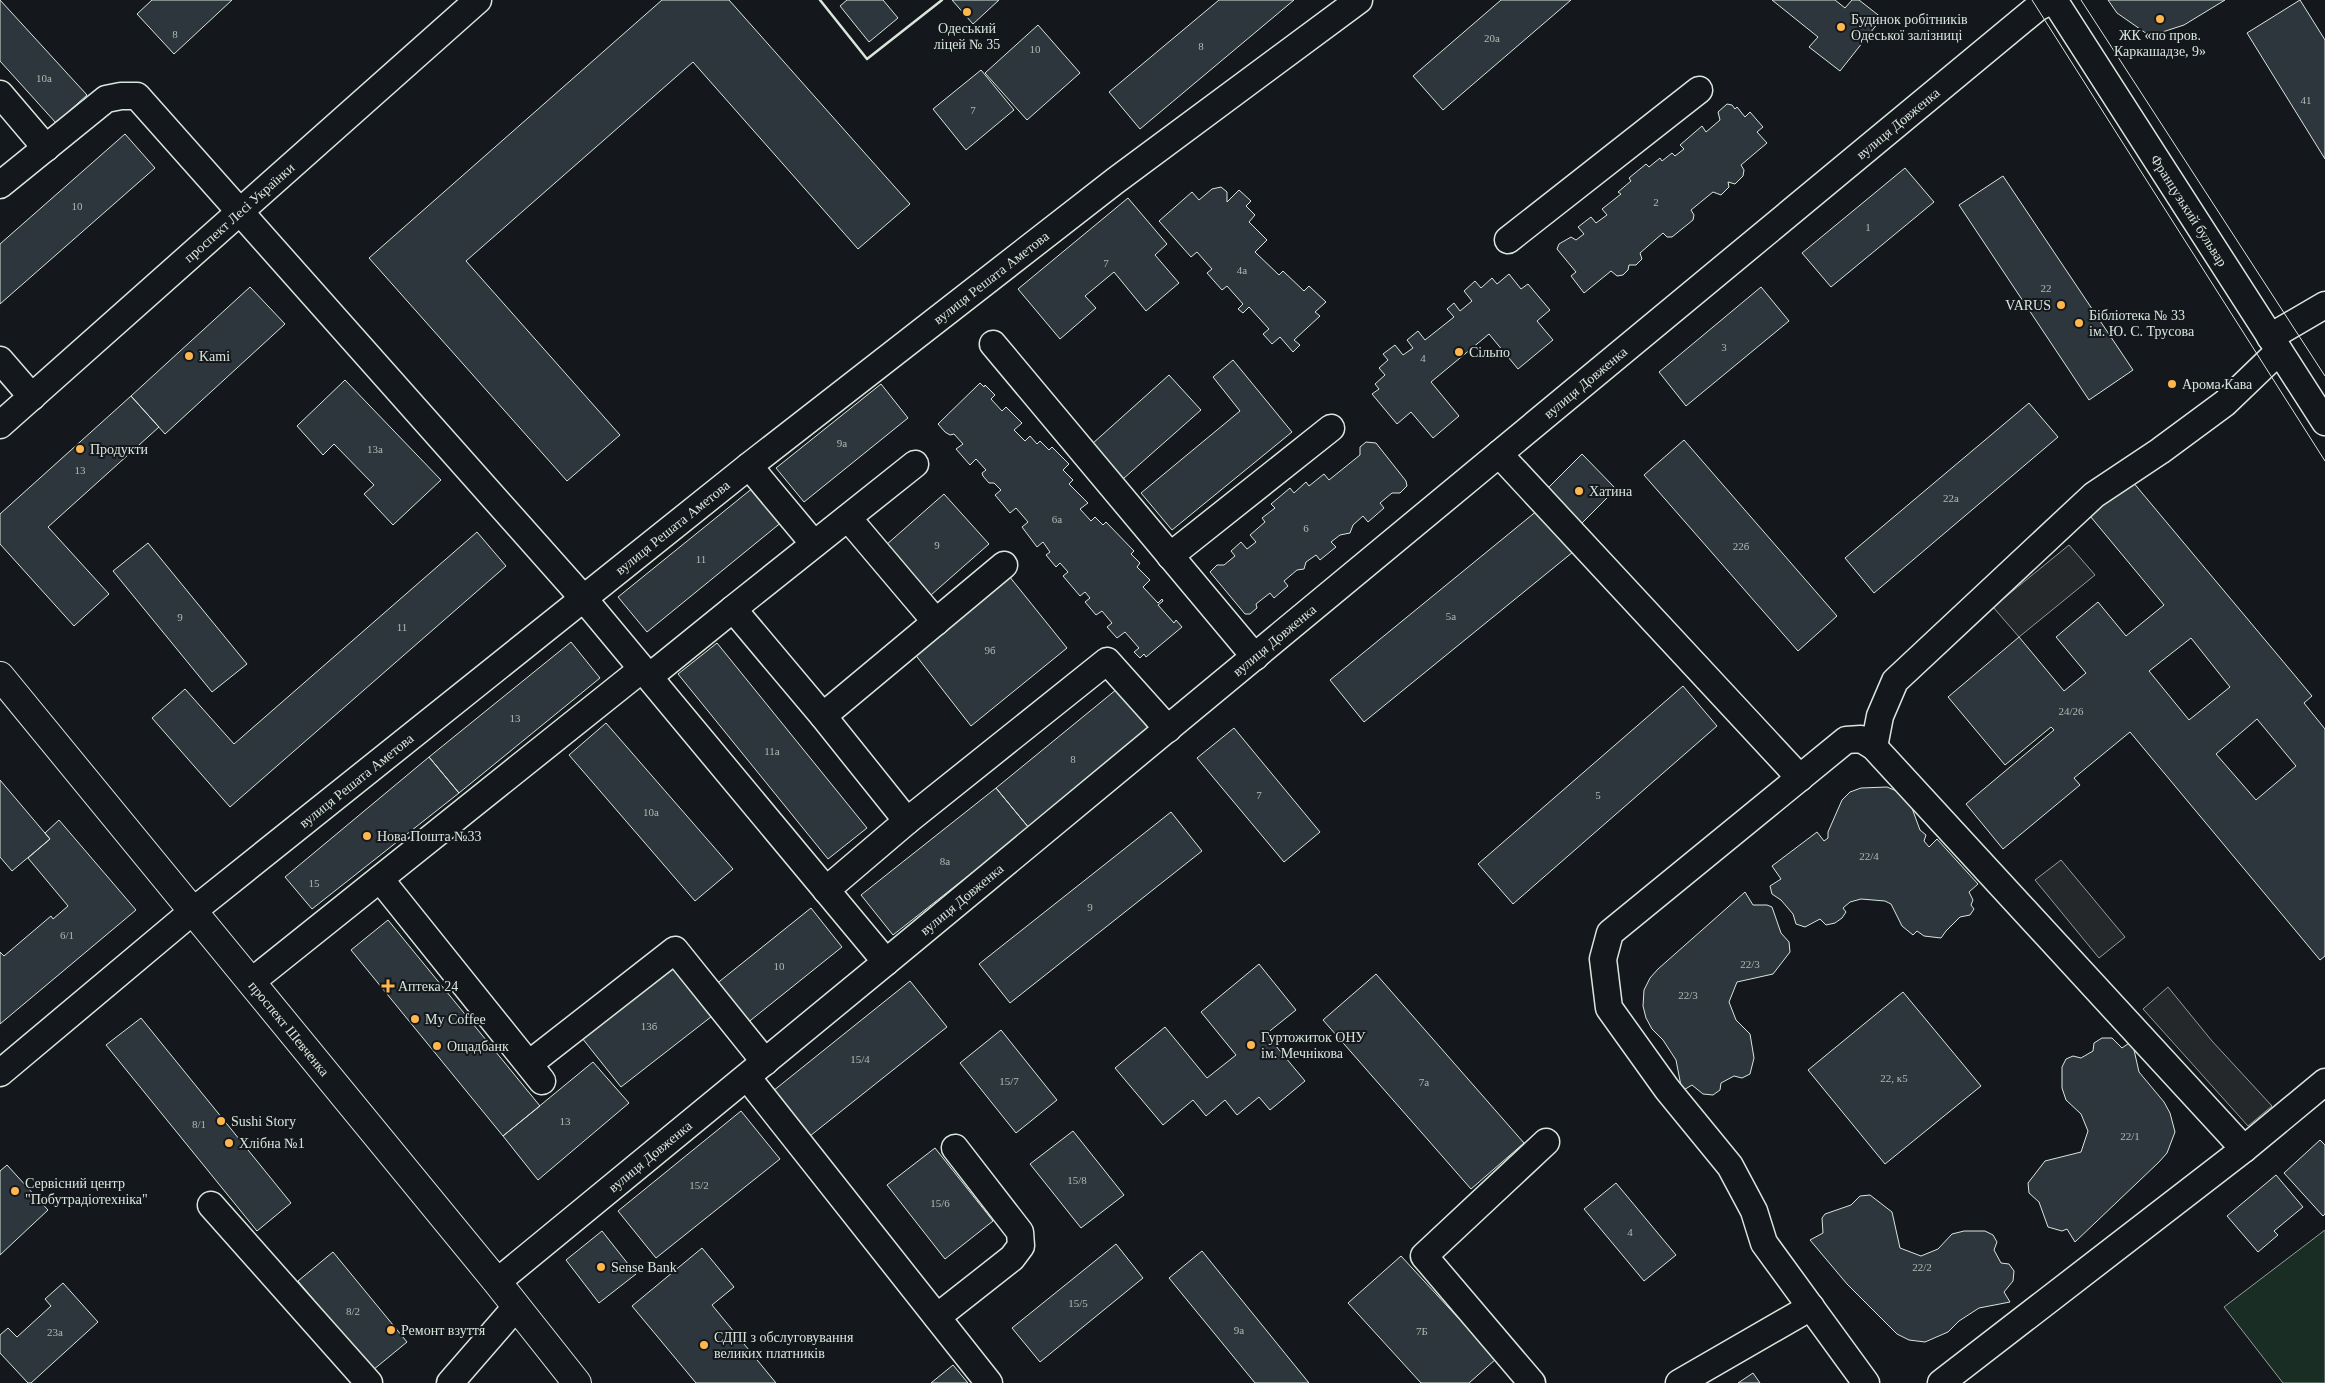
<svg xmlns="http://www.w3.org/2000/svg" width="2325" height="1383" font-family="Georgia,serif">
	<rect width="100%" height="100%" fill="#14181c"/>
	<!-- green -->
	<path fill="#1a2d24" stroke="#939e99" d="M 2325,1230 L 2325,1383 L 2283,1383 L 2224,1307 Z"/>
	<!-- parking -->
	<path fill="#24282b" stroke="#939e99" d="M 2069,545 L 2095,575 L 2019,637 L 1993,607 Z
		M 2061,860 L 2125,937 L 2099,958 L 2035,880 Z
		M 2168,987 L 2212,1041 L 2272,1106 L 2248,1126 L 2143,1009 Z"/>
	<!-- building -->
	<path fill="#2c363c" stroke="#d8e6dc" fill-rule="evenodd" d="M 0,0 L 87,95 L 56,123 L 0,61 Z
		M 152,0 L 232,0 L 174,54 L 137,14 Z
		M 662,0 L 729,0 L 910,204 L 858,249 L 693,62 L 466,261 L 620,435 L 567,481 L 369,258 Z
		M 847,0 L 883,0 L 898,18 L 869,42 L 840,6 Z
		M 952,0 L 999,0 L 973,24 Z
		M 1219,0 L 1294,0 L 1140,129 L 1109,92 Z
		M 1501,0 L 1571,0 L 1443,110 L 1413,76 Z
		M 1772,0 L 1835,0 L 1845,8 L 1852,0 L 1859,0 L 1882,18 L 1840,71 L 1809,47 L 1818,37 Z
		M 2108,0 L 2225,0 L 2184,25 L 2150,36 L 2117,13 Z
		M 2300,0 L 2325,40 L 2325,159 L 2247,33 Z
		M 1038,25 L 1080,73 L 1027,120 L 985,73 Z
		M 981,70 L 1014,110 L 966,150 L 933,109 Z
		M 1727,104 L 1732,105 L 1735,109 L 1737,107 L 1745,117 L 1750,112 L 1763,127 L 1757,132 L 1767,143 L 1741,165 L 1744,170 L 1743,176 L 1735,184 L 1728,182 L 1729,187 L 1721,195 L 1713,192 L 1691,210 L 1694,215 L 1693,220 L 1672,237 L 1667,237 L 1663,233 L 1640,253 L 1642,259 L 1636,265 L 1629,265 L 1628,270 L 1623,275 L 1617,276 L 1611,271 L 1584,293 L 1571,276 L 1576,272 L 1557,249 L 1559,244 L 1571,237 L 1576,240 L 1584,234 L 1578,227 L 1591,217 L 1596,223 L 1607,215 L 1602,209 L 1621,194 L 1618,192 L 1631,181 L 1629,178 L 1646,164 L 1649,167 L 1660,158 L 1662,161 L 1672,153 L 1675,156 L 1684,149 L 1680,145 L 1702,126 L 1706,132 L 1720,120 L 1718,112 Z
		M 125,134 L 155,168 L 0,304 L 0,244 Z
		M 1905,168 L 1934,202 L 1831,287 L 1802,253 Z
		M 2003,176 L 2133,370 L 2089,400 L 1959,205 Z
		M 1221,187 L 1227,192 L 1227,202 L 1239,190 L 1251,201 L 1246,206 L 1255,215 L 1249,222 L 1267,240 L 1255,252 L 1279,275 L 1283,271 L 1304,291 L 1309,286 L 1326,302 L 1315,312 L 1320,316 L 1294,340 L 1300,345 L 1293,352 L 1280,337 L 1272,344 L 1263,334 L 1269,329 L 1249,307 L 1243,313 L 1238,309 L 1243,304 L 1227,286 L 1222,290 L 1207,273 L 1212,269 L 1197,252 L 1191,257 L 1159,221 L 1192,192 L 1199,200 L 1212,189 Z
		M 1128,198 L 1167,244 L 1155,255 L 1179,283 L 1146,311 L 1114,272 L 1085,296 L 1096,308 L 1060,339 L 1018,289 Z
		M 1509,274 L 1521,289 L 1528,284 L 1550,310 L 1537,321 L 1553,340 L 1518,369 L 1489,334 L 1431,382 L 1459,416 L 1433,438 L 1411,412 L 1397,424 L 1372,394 L 1379,389 L 1375,384 L 1385,375 L 1379,368 L 1388,360 L 1383,354 L 1395,345 L 1403,355 L 1413,348 L 1407,340 L 1418,331 L 1425,340 L 1454,317 L 1447,309 L 1454,303 L 1460,311 L 1472,301 L 1464,291 L 1475,281 L 1481,288 L 1492,278 L 1497,284 Z
		M 250,287 L 285,324 L 165,434 L 131,396 Z
		M 1761,287 L 1789,321 L 1686,406 L 1659,372 Z
		M 1233,360 L 1292,432 L 1172,530 L 1141,493 L 1240,411 L 1213,377 Z
		M 1169,375 L 1201,410 L 1123,479 L 1092,444 Z
		M 345,380 L 441,480 L 393,525 L 364,494 L 374,485 L 334,444 L 323,455 L 297,426 Z
		M 980,383 L 984,387 L 985,385 L 995,395 L 991,399 L 1002,411 L 1006,407 L 1022,423 L 1014,430 L 1025,441 L 1030,436 L 1037,444 L 1040,441 L 1049,450 L 1052,447 L 1069,464 L 1063,470 L 1073,480 L 1069,484 L 1088,503 L 1080,509 L 1091,521 L 1095,517 L 1103,525 L 1106,522 L 1134,551 L 1131,554 L 1140,563 L 1137,567 L 1150,580 L 1143,587 L 1158,603 L 1162,599 L 1163,601 L 1158,605 L 1174,623 L 1176,620 L 1182,627 L 1146,657 L 1144,654 L 1140,658 L 1134,652 L 1139,648 L 1125,632 L 1117,638 L 1107,627 L 1112,623 L 1102,611 L 1096,615 L 1085,602 L 1090,598 L 1085,592 L 1080,596 L 1063,576 L 1068,572 L 1060,563 L 1056,567 L 1046,555 L 1050,552 L 1043,542 L 1037,547 L 1022,527 L 1028,522 L 1016,508 L 1010,513 L 995,495 L 1001,490 L 994,483 L 989,483 L 983,476 L 982,473 L 986,470 L 976,459 L 970,465 L 956,449 L 963,444 L 954,434 L 950,435 L 945,432 L 938,424 Z
		M 881,384 L 908,418 L 804,502 L 776,468 Z
		M 131,396 L 159,427 L 48,527 L 109,594 L 74,626 L 0,544 L 0,514 Z
		M 2029,403 L 2058,437 L 1874,593 L 1845,558 Z
		M 1684,440 L 1837,616 L 1798,651 L 1644,475 Z
		M 1366,442 L 1376,443 L 1406,481 L 1407,486 L 1400,493 L 1392,493 L 1380,503 L 1384,508 L 1368,522 L 1363,516 L 1353,525 L 1350,533 L 1340,535 L 1331,542 L 1336,547 L 1320,560 L 1316,555 L 1306,562 L 1304,569 L 1297,570 L 1284,581 L 1288,586 L 1274,598 L 1270,593 L 1256,604 L 1257,608 L 1250,614 L 1245,614 L 1210,572 L 1217,565 L 1224,565 L 1235,556 L 1231,551 L 1241,542 L 1247,549 L 1256,542 L 1250,535 L 1265,522 L 1262,518 L 1275,508 L 1271,504 L 1290,488 L 1294,493 L 1306,482 L 1309,486 L 1324,474 L 1329,480 L 1360,455 L 1360,447 Z
		M 1582,454 L 1616,489 L 1577,528 L 1543,493 Z
		M 2127,475 L 2312,696 L 2304,703 L 2325,729 L 2325,956 L 2320,960 L 2130,732 L 2074,778 L 2080,785 L 2003,849 L 1966,804 L 2054,730 L 2051,727 L 2005,765 L 1948,697 L 2019,637 L 2064,691 L 2086,673 L 2056,637 L 2098,602 L 2126,636 L 2164,605 L 2085,510 ZM 2191,638 L 2230,687 L 2189,720 L 2149,671 ZM 2257,719 L 2296,766 L 2256,800 L 2216,754 Z
		M 754,487 L 783,521 L 647,632 L 618,597 Z
		M 944,494 L 989,544 L 931,595 L 886,545 Z
		M 1538,510 L 1573,552 L 1364,722 L 1330,680 Z
		M 477,532 L 506,566 L 230,807 L 152,718 L 185,689 L 234,744 Z
		M 148,543 L 247,664 L 212,692 L 113,571 Z
		M 1009,576 L 1067,648 L 971,726 L 914,653 Z
		M 571,642 L 600,678 L 459,793 L 429,757 Z
		M 717,643 L 867,828 L 828,859 L 678,674 Z
		M 1683,686 L 1717,726 L 1513,904 L 1478,864 Z
		M 1117,689 L 1149,729 L 1029,828 L 996,788 Z
		M 606,723 L 733,869 L 695,901 L 569,755 Z
		M 1234,728 L 1320,832 L 1284,862 L 1197,758 Z
		M 429,757 L 459,793 L 312,909 L 285,877 Z
		M 0,780 L 50,839 L 12,871 L 0,857 Z
		M 1887,787 L 1899,792 L 1909,800 L 1920,830 L 1926,835 L 1924,841 L 1929,847 L 1937,839 L 1978,884 L 1969,892 L 1973,900 L 1971,905 L 1974,909 L 1970,915 L 1960,917 L 1946,931 L 1941,938 L 1924,936 L 1917,931 L 1913,935 L 1902,926 L 1891,904 L 1885,901 L 1861,899 L 1850,902 L 1843,908 L 1846,912 L 1842,918 L 1835,923 L 1826,925 L 1820,919 L 1805,927 L 1796,924 L 1793,914 L 1781,900 L 1772,894 L 1770,886 L 1781,879 L 1772,866 L 1817,832 L 1824,841 L 1828,838 L 1828,832 L 1842,800 L 1850,792 L 1861,788 Z
		M 996,788 L 1029,828 L 893,935 L 861,895 Z
		M 1171,812 L 1202,851 L 1010,1003 L 979,964 Z
		M 59,820 L 136,910 L 0,1024 L 0,952 L 4,956 L 51,916 L 53,919 L 68,906 L 28,858 L 50,839 L 45,833 Z
		M 1745,892 L 1753,905 L 1767,905 L 1772,907 L 1781,933 L 1789,942 L 1790,952 L 1773,974 L 1737,982 L 1729,1002 L 1736,1020 L 1750,1034 L 1754,1058 L 1750,1074 L 1742,1078 L 1734,1076 L 1721,1083 L 1720,1090 L 1713,1095 L 1703,1094 L 1692,1085 L 1682,1091 L 1676,1060 L 1663,1040 L 1652,1029 L 1646,1018 L 1643,1006 L 1644,990 L 1650,978 L 1658,969 Z
		M 811,908 L 842,947 L 746,1024 L 715,985 Z
		M 388,920 L 540,1106 L 503,1136 L 351,950 Z
		M 677,963 L 716,1013 L 621,1087 L 582,1038 Z
		M 1259,964 L 1296,1010 L 1266,1034 L 1305,1081 L 1270,1110 L 1259,1097 L 1237,1115 L 1225,1100 L 1206,1116 L 1193,1100 L 1163,1125 L 1115,1068 L 1165,1027 L 1207,1078 L 1236,1055 L 1201,1012 Z
		M 1376,974 L 1524,1143 L 1471,1189 L 1323,1020 Z
		M 910,981 L 947,1027 L 810,1136 L 773,1091 Z
		M 1903,992 L 1981,1086 L 1885,1164 L 1808,1070 Z
		M 141,1018 L 291,1203 L 257,1231 L 106,1045 Z
		M 1001,1030 L 1057,1100 L 1016,1133 L 960,1063 Z
		M 2102,1038 L 2112,1038 L 2122,1048 L 2132,1041 L 2139,1072 L 2164,1102 L 2170,1113 L 2175,1132 L 2167,1153 L 2159,1162 L 2075,1242 L 2067,1229 L 2062,1231 L 2048,1227 L 2039,1202 L 2029,1193 L 2028,1183 L 2045,1161 L 2081,1152 L 2088,1131 L 2081,1114 L 2066,1100 L 2062,1088 L 2062,1067 L 2066,1059 L 2073,1056 L 2081,1058 L 2093,1051 L 2094,1043 Z
		M 593,1062 L 629,1103 L 538,1180 L 503,1136 Z
		M 741,1111 L 780,1159 L 656,1258 L 618,1211 Z
		M 1073,1131 L 1124,1195 L 1081,1228 L 1030,1164 Z
		M 2320,1140 L 2325,1145 L 2325,1214 L 2323,1216 L 2284,1173 Z
		M 935,1148 L 993,1221 L 945,1259 L 887,1185 Z
		M 7,1165 L 48,1210 L 0,1255 L 0,1171 Z
		M 2276,1175 L 2303,1207 L 2274,1231 L 2278,1235 L 2258,1252 L 2227,1216 Z
		M 1616,1183 L 1676,1255 L 1644,1281 L 1584,1209 Z
		M 1870,1195 L 1892,1212 L 1900,1248 L 1921,1256 L 1938,1249 L 1952,1234 L 1964,1231 L 1985,1231 L 1993,1235 L 1997,1242 L 1994,1250 L 2001,1263 L 2009,1264 L 2014,1271 L 2013,1281 L 2004,1292 L 2010,1302 L 1979,1308 L 1959,1321 L 1948,1332 L 1925,1342 L 1909,1340 L 1897,1334 L 1847,1284 L 1810,1240 L 1823,1233 L 1822,1218 L 1825,1214 L 1851,1205 L 1860,1196 Z
		M 602,1231 L 636,1274 L 599,1303 L 566,1260 Z
		M 1116,1244 L 1143,1278 L 1040,1362 L 1012,1328 Z
		M 702,1248 L 734,1287 L 712,1305 L 776,1383 L 696,1383 L 632,1306 Z
		M 1202,1251 L 1309,1383 L 1255,1383 L 1169,1278 Z
		M 333,1252 L 407,1342 L 373,1370 L 298,1281 Z
		M 1401,1256 L 1496,1359 L 1469,1383 L 1421,1383 L 1348,1303 Z
		M 63,1283 L 98,1322 L 31,1383 L 28,1383 L 0,1353 L 0,1335 L 8,1328 L 17,1337 L 51,1306 L 45,1299 Z
		M 953,1365 L 968,1383 L 931,1383 Z
		M 1753,1373 L 1760,1383 L 1738,1383 Z"/>
	<g fill="none" stroke-linecap="round" stroke-linejoin="round">
		<defs>
			<g id="minor">
				<path id="s1" d="M 2054,0 L 2325,422"/>
				<path d="M 0,94 L 46,148"/>
				<path d="M 0,185 L 106,99 L 121,96 L 137,96 L 584,599 L 886,962"/>
				<path d="M 1508,240 L 1699,90"/>
				<path d="M 2270,337 L 2325,305"/>
				<path d="M 993,344 L 1255,657"/>
				<path d="M 0,360 L 32,397"/>
				<path id="s2" d="M 0,425 L 478,0"/>
				<path d="M 1499,454 L 1800,778"/>
				<path d="M 749,466 L 814,544"/>
				<path d="M 848,518 L 936,622"/>
				<path d="M 1170,556 L 1331,428"/>
				<path d="M 733,609 L 915,464"/>
				<path d="M 649,677 L 733,609 L 823,716 L 1004,565"/>
				<path d="M 823,716 L 907,821 L 1107,661 L 1168,729"/>
				<path d="M 1874,747 L 1880,716 L 1895,681 L 2094,495 L 2160,451 L 2225,403 L 2279,351"/>
				<path d="M 380,879 L 542,1081"/>
				<path d="M 826,890 L 907,821"/>
				<path d="M 251,982 L 642,669"/>
				<path d="M 529,1064 L 675,950 L 765,1062"/>
				<path id="s3" d="M 0,1073 L 193,911 L 749,466 L 1115,181 L 1359,0"/>
				<path d="M 747,1077 L 989,1383"/>
				<path d="M 211,1205 L 369,1383"/>
				<path id="s4" d="M 497,1282 L 886,962 L 2037,8 L 2052,0"/>
				<path d="M 937,1317 L 1012,1258 L 1021,1246 L 1020,1232 L 955,1148"/>
				<path d="M 450,1383 L 516,1307"/>
				<path d="M 1532,1383 L 1424,1256 L 1546,1142"/>
				<path d="M 1679,1383 L 1811,1307"/>
				<path d="M 1866,1383 L 1764,1243 L 1754,1211 L 1730,1166 L 1667,1089 L 1609,1008 L 1603,959 L 1610,933 L 1846,740 L 1861,739 L 1874,747 L 2244,1149"/>
				<path d="M 1941,1383 L 2244,1149 L 2325,1082"/>
			</g>
			<g id="major">
				<path id="s5" d="M 0,676 L 497,1282 L 577,1383"/>
			</g>
		</defs>
		<!-- minor casing -->
		<use href="#minor" stroke="#d8e6dc" stroke-width="29"/>
		<!-- major casing -->
		<use href="#major" stroke="#d8e6dc" stroke-width="30"/>
		<!-- minor -->
		<use href="#minor" stroke="#14181c" stroke-width="26"/>
		<!-- major -->
		<use href="#major" stroke="#14181c" stroke-width="28"/>
		<!-- tram -->
		<path stroke="#d8e6dc" stroke-width="1" d="M 2032,0 L 2325,461
			M 2081,0 L 2325,376"/>
		<!-- wall -->
		<path stroke="#d8e6dc" stroke-width="2.5" d="M 820,0 L 867,59 L 942,0"/>
	</g>
	<!-- markers -->
	<g fill="#ffb74d" stroke="#14181c" stroke-width="2">
		<circle cx="967" cy="12" r="5"/>
		<circle cx="2160" cy="19" r="5"/>
		<circle cx="1841" cy="27" r="5"/>
		<circle cx="2061" cy="305" r="5"/>
		<circle cx="2079" cy="323" r="5"/>
		<circle cx="1459" cy="352" r="5"/>
		<circle cx="189" cy="356" r="5"/>
		<circle cx="2172" cy="384" r="5"/>
		<circle cx="80" cy="449" r="5"/>
		<circle cx="1579" cy="491" r="5"/>
		<circle cx="367" cy="836" r="5"/>
		<path d="M385.5 978.5h5v5h5v5h-5v5h-5v-5h-5v-5h5z"/>
		<circle cx="415" cy="1019" r="5"/>
		<circle cx="1251" cy="1045" r="5"/>
		<circle cx="437" cy="1046" r="5"/>
		<circle cx="221" cy="1121" r="5"/>
		<circle cx="229" cy="1143" r="5"/>
		<circle cx="15" cy="1191" r="5"/>
		<circle cx="601" cy="1267" r="5"/>
		<circle cx="391" cy="1330" r="5"/>
		<circle cx="704" cy="1345" r="5"/>
	</g>
	<g text-anchor="middle" stroke-width="4" stroke-linejoin="round" paint-order="stroke">
		<!-- number labels -->
		<g font-size="11" fill="#adbab4">
			<text x="175" y="38">8</text>
			<text x="1492" y="42">20а</text>
			<text x="1201" y="50">8</text>
			<text x="1035" y="53">10</text>
			<text x="44" y="82">10а</text>
			<text x="2306" y="104">41</text>
			<text x="973" y="114">7</text>
			<text x="1656" y="206">2</text>
			<text x="77" y="210">10</text>
			<text x="1868" y="231">1</text>
			<text x="1106" y="267">7</text>
			<text x="1242" y="274">4а</text>
			<text x="2046" y="292">22</text>
			<text x="1724" y="351">3</text>
			<text x="1423" y="362">4</text>
			<text x="842" y="447">9а</text>
			<text x="375" y="453">13а</text>
			<text x="80" y="474">13</text>
			<text x="1951" y="502">22а</text>
			<text x="1057" y="523">6а</text>
			<text x="1306" y="532">6</text>
			<text x="937" y="549">9</text>
			<text x="1741" y="550">22б</text>
			<text x="701" y="563">11</text>
			<text x="1451" y="620">5а</text>
			<text x="180" y="621">9</text>
			<text x="402" y="631">11</text>
			<text x="990" y="654">9б</text>
			<text x="2071" y="715">24/26</text>
			<text x="515" y="722">13</text>
			<text x="772" y="755">11а</text>
			<text x="1073" y="763">8</text>
			<text x="1259" y="799">7</text>
			<text x="1598" y="799">5</text>
			<text x="651" y="816">10а</text>
			<text x="1869" y="860">22/4</text>
			<text x="945" y="865">8а</text>
			<text x="314" y="887">15</text>
			<text x="1090" y="911">9</text>
			<text x="67" y="939">6/1</text>
			<text x="1750" y="968">22/3</text>
			<text x="779" y="970">10</text>
			<text x="1688" y="999">22/3</text>
			<text x="649" y="1030">13б</text>
			<text x="860" y="1063">15/4</text>
			<text x="1894" y="1082">22, к5</text>
			<text x="1009" y="1085">15/7</text>
			<text x="1424" y="1086">7а</text>
			<text x="565" y="1125">13</text>
			<text x="199" y="1128">8/1</text>
			<text x="2130" y="1140">22/1</text>
			<text x="1077" y="1184">15/8</text>
			<text x="699" y="1189">15/2</text>
			<text x="940" y="1207">15/6</text>
			<text x="1630" y="1236">4</text>
			<text x="1922" y="1271">22/2</text>
			<text x="1078" y="1307">15/5</text>
			<text x="353" y="1315">8/2</text>
			<text x="1239" y="1334">9а</text>
			<text x="1422" y="1335">7Б</text>
			<text x="55" y="1336">23а</text>
		</g>
		<!-- poi labels -->
		<g font-size="14" fill="#d8e6dc" stroke="#14181c" text-anchor="start">
			<text x="1851" y="24">Будинок робітників<tspan x="1851" dy="16">Одеської залізниці</tspan></text>
			<text x="967" y="33" text-anchor="middle">Одеський<tspan x="967" dy="16">ліцей № 35</tspan></text>
			<text x="2160" y="40" text-anchor="middle">ЖК «по пров.<tspan x="2160" dy="16">Каркашадзе, 9»</tspan></text>
			<text x="2051" y="310" text-anchor="end">VARUS</text>
			<text x="2089" y="320">Бібліотека № 33<tspan x="2089" dy="16">ім. Ю. С. Трусова</tspan></text>
			<text x="1469" y="357">Сільпо</text>
			<text x="199" y="361">Kami</text>
			<text x="2182" y="389">Арома Кава</text>
			<text x="90" y="454">Продукти</text>
			<text x="1589" y="496">Хатина</text>
			<text x="377" y="841">Нова Пошта №33</text>
			<text x="398" y="991">Аптека 24</text>
			<text x="425" y="1024">My Coffee</text>
			<text x="1261" y="1042">Гуртожиток ОНУ<tspan x="1261" dy="16">ім. Мечнікова</tspan></text>
			<text x="447" y="1051">Ощадбанк</text>
			<text x="231" y="1126">Sushi Story</text>
			<text x="239" y="1148">Хлібна №1</text>
			<text x="25" y="1188">Сервісний центр<tspan x="25" dy="16">"Побутрадіотехніка"</tspan></text>
			<text x="611" y="1272">Sense Bank</text>
			<text x="401" y="1335">Ремонт взуття</text>
			<text x="714" y="1342">СДПІ з обслуговування<tspan x="714" dy="16">великих платників</tspan></text>
		</g>
		<!-- street labels -->
		<g font-size="14" fill="#d8e6dc" stroke="#14181c">
			<text dy="5" stroke="none"><textPath href="#s4" startOffset="1818">вулиця Довженка</textPath></text>
			<text dy="5" stroke="none"><textPath href="#s1" startOffset="250">Французький бульвар</textPath></text>
			<text dy="5" stroke="none"><textPath href="#s2" startOffset="320">проспект Лесі Українки</textPath></text>
			<text dy="5" stroke="none"><textPath href="#s3" startOffset="1271">вулиця Решата Аметова</textPath></text>
			<text dy="5" stroke="none"><textPath href="#s4" startOffset="1412">вулиця Довженка</textPath></text>
			<text dy="5" stroke="none"><textPath href="#s3" startOffset="866">вулиця Решата Аметова</textPath></text>
			<text dy="5" stroke="none"><textPath href="#s4" startOffset="1008">вулиця Довженка</textPath></text>
			<text dy="5" stroke="none"><textPath href="#s3" startOffset="461">вулиця Решата Аметова</textPath></text>
			<text dy="5" stroke="none"><textPath href="#s4" startOffset="602">вулиця Довженка</textPath></text>
			<text dy="5" stroke="none"><textPath href="#s5" startOffset="456">проспект Шевченка</textPath></text>
			<text dy="5" stroke="none"><textPath href="#s4" startOffset="198">вулиця Довженка</textPath></text>
		</g>
	</g>
</svg>
